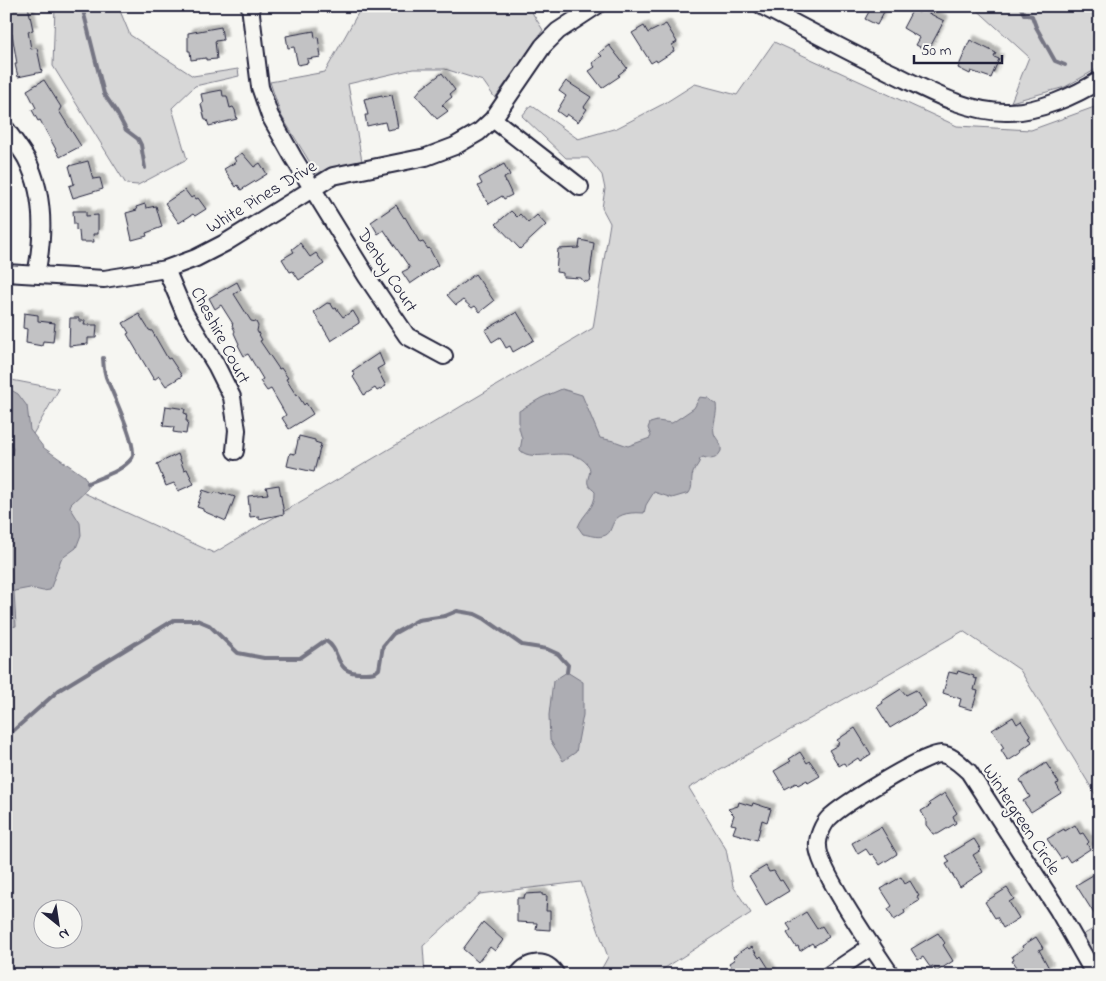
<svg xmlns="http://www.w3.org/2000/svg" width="1106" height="981" font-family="'Indie Flower',sans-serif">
	<defs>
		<filter id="shadow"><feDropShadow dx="4.5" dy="-4.5" stdDeviation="1" flood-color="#0004"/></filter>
	</defs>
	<rect width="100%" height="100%" fill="#f6f6f2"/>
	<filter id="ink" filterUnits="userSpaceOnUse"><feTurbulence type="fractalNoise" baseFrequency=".02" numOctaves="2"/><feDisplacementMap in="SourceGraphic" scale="10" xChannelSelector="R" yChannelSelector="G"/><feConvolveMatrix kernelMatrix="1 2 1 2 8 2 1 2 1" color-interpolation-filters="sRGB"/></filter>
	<g filter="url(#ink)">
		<!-- green -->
		<path fill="#d7d7d7" stroke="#7c7c89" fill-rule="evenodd" d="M 55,6 L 118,6 L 130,35 L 193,76 L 238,69 L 239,76 L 195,86 L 172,108 L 187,159 L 138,185 L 126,184 L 53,66 Z
			M 362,6 L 528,6 L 543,30 L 495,98 L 483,81 L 445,69 L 413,69 L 348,84 L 362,161 L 326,169 L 317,174 L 281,115 L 270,82 L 325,72 Z
			M 973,6 L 1098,6 L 1100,9 L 1100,67 L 1065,87 L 1011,102 L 1029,57 Z
			M 774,42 L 957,126 L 1031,130 L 1100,105 L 1100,802 L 1020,670 L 963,631 L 689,788 L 726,849 L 733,886 L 751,913 L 654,975 L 598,975 L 608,957 L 581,882 L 480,894 L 423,946 L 425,975 L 6,975 L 6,379 L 59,389 L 17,462 L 214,553 L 593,328 L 610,223 L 602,208 L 605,189 L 602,175 L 588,158 L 566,158 L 522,116 L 531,105 L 578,139 L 617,128 L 665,103 L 695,84 L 737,95 ZM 42,908 L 72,908 L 72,938 L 42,938 Z
			M 1100,925 L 1100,968 L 1081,936 Z"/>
		<!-- water -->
		<path fill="#adadb3" stroke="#757583" d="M 6,387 L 18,394 L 27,406 L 30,430 L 44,448 L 84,476 L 88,483 L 88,488 L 71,504 L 70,507 L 80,523 L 81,535 L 76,548 L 61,559 L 50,590 L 43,591 L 30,588 L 14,591 L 16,626 L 11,627 L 6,617 L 6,460 L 12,453 L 13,449 L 6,431 Z
			M 562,389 L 582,395 L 600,438 L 614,441 L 628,446 L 650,438 L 651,436 L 648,428 L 650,423 L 657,421 L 672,423 L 694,408 L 700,397 L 708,398 L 716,404 C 718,414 712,424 714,433 C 716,440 722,442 721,451 C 716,460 712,460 703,457 L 700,459 C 699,465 695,467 693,473 C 690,480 694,486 689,493 L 672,498 L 654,492 L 646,505 L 644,513 C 603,510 618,533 603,536 C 597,538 589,535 583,534 L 578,527 C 583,513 596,508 595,492 C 593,489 589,488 588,484 C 586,478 593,471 588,465 C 571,442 533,465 520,450 L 522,439 L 519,428 L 519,411 L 541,398 Z
			M 567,672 L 583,682 L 583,715 L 576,752 L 563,761 L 550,740 L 549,715 L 553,681 Z"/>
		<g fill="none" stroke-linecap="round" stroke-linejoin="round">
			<!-- stream -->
			<path stroke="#757583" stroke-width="4" d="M 82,6 L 104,94 L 117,113 L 126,130 L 138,139 L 141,145 L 145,168
				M 1020,6 L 1024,14 L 1032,16 L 1036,27 L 1055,61 L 1065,65
				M 88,483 C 103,476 121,472 132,458 C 139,448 111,390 106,377 C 104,371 103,364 103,358
				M 6,735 L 13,731 L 59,690 L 174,620 L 197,620 L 209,625 L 238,653 L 264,658 L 300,658 L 323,642 L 326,641 C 343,651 332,675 365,673 C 371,673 375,673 379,669 L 383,646 L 393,634 L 418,620 L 445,616 L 457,611 L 475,614 L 485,619 L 522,645 L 547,649 L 558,654 L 568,665 L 567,672"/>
		</g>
		<!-- building -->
		<path fill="#c2c2c4" stroke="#22223b" filter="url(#shadow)" d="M 6,6 L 28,6 L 33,30 L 28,31 L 31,49 L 37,48 L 42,72 L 18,77 L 15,64 L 17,64 L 12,34 L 9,35 L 6,23 L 8,22 Z
			M 872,6 L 887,6 L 877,25 L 865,19 Z
			M 913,9 L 919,13 L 921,9 L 944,21 L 928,51 L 916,45 L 920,38 L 903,28 Z
			M 666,24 L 677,42 L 672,45 L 674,51 L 657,62 L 656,60 L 651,63 L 632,33 L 644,26 L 648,33 Z
			M 221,27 L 223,40 L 215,41 L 217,59 L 206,60 L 206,58 L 191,60 L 190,51 L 188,51 L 188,33 Z
			M 314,31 L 315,38 L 318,37 L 321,57 L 307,59 L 308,63 L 298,65 L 294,47 L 288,48 L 286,36 Z
			M 970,40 L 996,53 L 994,57 L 999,59 L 991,78 L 971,71 L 970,74 L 958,68 Z
			M 609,45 L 627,68 L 618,75 L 620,76 L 602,88 L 589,71 L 595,67 L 592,63 L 602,56 L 599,53 Z
			M 442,73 L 455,90 L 450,94 L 452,97 L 442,105 L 448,111 L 437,119 L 416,95 L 421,89 Z
			M 44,80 L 61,107 L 59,111 L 81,146 L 60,157 L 40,120 L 38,121 L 32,110 L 36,108 L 27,90 Z
			M 566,81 L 591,97 L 584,107 L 587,109 L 578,122 L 567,114 L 565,117 L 557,111 L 566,96 L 559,91 Z
			M 222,90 L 223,96 L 227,96 L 230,108 L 233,107 L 235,110 L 237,119 L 209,126 L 207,120 L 205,120 L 201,104 L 203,103 L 201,94 Z
			M 382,95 L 382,97 L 392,95 L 398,128 L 387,130 L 385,122 L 367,126 L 365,115 L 368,115 L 364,99 Z
			M 242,153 L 254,167 L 260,163 L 267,174 L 241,190 L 238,185 L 236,187 L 224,169 L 236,162 L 234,158 Z
			M 88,161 L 93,179 L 100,178 L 103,189 L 73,198 L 69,186 L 74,184 L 69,166 Z
			M 504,164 L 510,175 L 504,178 L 512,195 L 504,199 L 502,196 L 489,204 L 478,186 L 482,184 L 479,178 Z
			M 185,190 L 191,198 L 194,196 L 196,199 L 198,198 L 206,209 L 195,216 L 193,214 L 179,223 L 165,203 Z
			M 145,204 L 146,208 L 156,206 L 162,227 L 146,233 L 147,236 L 132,240 L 126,213 L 137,210 L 136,207 Z
			M 396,205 L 404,218 L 405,217 L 420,243 L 423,242 L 428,249 L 429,248 L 438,265 L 410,284 L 402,272 L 410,268 L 384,230 L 378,234 L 371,222 Z
			M 73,211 L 86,211 L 86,216 L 98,215 L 98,234 L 93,234 L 94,242 L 80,242 L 79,231 L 76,230 L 76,224 L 74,224 Z
			M 511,211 L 517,217 L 520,214 L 528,223 L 537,215 L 546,225 L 520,249 L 496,224 Z
			M 580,240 L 594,243 L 590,274 L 591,279 L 587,282 L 583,281 L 581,278 L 563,277 L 563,273 L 556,272 L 558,249 L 579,248 Z
			M 300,243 L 310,257 L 316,253 L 324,264 L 299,280 L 293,271 L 290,272 L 282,259 L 294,252 L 292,249 Z
			M 475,274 L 494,301 L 480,312 L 475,306 L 472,308 L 463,300 L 456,305 L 447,295 Z
			M 237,282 L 241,290 L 234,294 L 251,321 L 256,322 L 258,326 L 257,331 L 262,340 L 260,341 L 279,369 L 281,368 L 288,378 L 286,379 L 296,395 L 297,394 L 304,405 L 306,403 L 313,414 L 289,429 L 282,418 L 286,415 L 271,389 L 267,391 L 260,381 L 263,379 L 248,354 L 244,356 L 238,345 L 239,344 L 234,333 L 235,331 L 232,325 L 233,324 L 221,305 L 215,309 L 209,298 Z
			M 327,303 L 331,304 L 334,309 L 336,308 L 343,317 L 353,311 L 359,321 L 359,323 L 331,341 L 314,312 Z
			M 517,312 L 534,340 L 513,352 L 510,346 L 506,348 L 500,337 L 492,342 L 485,330 Z
			M 24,313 L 38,315 L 38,321 L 55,323 L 53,342 L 43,341 L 42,346 L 26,343 L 27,329 L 23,328 Z
			M 139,314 L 149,330 L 152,331 L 168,359 L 170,358 L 182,376 L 166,386 L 159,376 L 154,380 L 127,334 L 129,333 L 123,323 Z
			M 70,318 L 79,318 L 79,321 L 85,321 L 84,325 L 97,325 L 96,338 L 88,338 L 88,344 L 69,346 Z
			M 379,353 L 384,365 L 377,369 L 386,386 L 377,391 L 375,388 L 364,395 L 353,377 L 355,375 L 352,371 Z
			M 166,406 L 185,409 L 184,413 L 187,414 L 186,421 L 188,421 L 186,434 L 173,432 L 174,427 L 163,426 Z
			M 299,436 L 315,440 L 315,442 L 321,444 L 314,472 L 287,466 L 290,453 L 295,454 Z
			M 178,454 L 184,470 L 187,469 L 194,484 L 178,491 L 174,483 L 166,486 L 157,464 Z
			M 279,485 L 284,514 L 259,519 L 259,516 L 250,517 L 248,496 L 268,494 L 266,487 Z
			M 203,490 L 214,494 L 215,492 L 223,495 L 223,493 L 235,497 L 226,521 L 203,511 L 203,509 L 197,507 Z
			M 958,671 L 974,676 L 973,678 L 977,679 L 974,690 L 978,691 L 972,710 L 959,706 L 961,699 L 943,693 L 949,672 L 957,674 Z
			M 901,689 L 906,695 L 916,690 L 926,706 L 890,728 L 877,707 L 883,703 L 882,701 Z
			M 1013,717 L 1017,724 L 1021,721 L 1031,736 L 1029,737 L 1032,742 L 1021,750 L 1022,752 L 1008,761 L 1001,750 L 1004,748 L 992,730 Z
			M 855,728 L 871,754 L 860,761 L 858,758 L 846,766 L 844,763 L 839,766 L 829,750 L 838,745 L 838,743 L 839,743 L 837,740 Z
			M 800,752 L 807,763 L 810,761 L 820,776 L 808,783 L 807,780 L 798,785 L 796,783 L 785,789 L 774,771 L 791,761 L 789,759 Z
			M 1046,763 L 1059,783 L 1056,784 L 1061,793 L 1031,812 L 1023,801 L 1030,797 L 1020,780 Z
			M 945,793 L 957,813 L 953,816 L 956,823 L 938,834 L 933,834 L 926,825 L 926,820 L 921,811 L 931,805 L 929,803 Z
			M 739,802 L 752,806 L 753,803 L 771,809 L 767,822 L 762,820 L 757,840 L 733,833 L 736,825 L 731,824 L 734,815 L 728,809 L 738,806 Z
			M 1075,825 L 1080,834 L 1083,833 L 1089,842 L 1087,844 L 1090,849 L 1070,862 L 1066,856 L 1061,859 L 1047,839 L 1064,829 L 1065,831 Z
			M 881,827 L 897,854 L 880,865 L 874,856 L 872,854 L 870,855 L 866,849 L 858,854 L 852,843 Z
			M 974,839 L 981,850 L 973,855 L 983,872 L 960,887 L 946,864 L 950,862 L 946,856 Z
			M 766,866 L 769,872 L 774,871 L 780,881 L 782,880 L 789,891 L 766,905 L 749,876 Z
			M 1093,875 L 1095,879 L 1100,876 L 1100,923 L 1076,885 Z
			M 901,877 L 905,884 L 910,881 L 919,896 L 917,897 L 919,901 L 904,910 L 905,913 L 894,920 L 888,909 L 892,906 L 881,889 Z
			M 1007,888 L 1014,899 L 1009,902 L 1019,918 L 1003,928 L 997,917 L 995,918 L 985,902 Z
			M 542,893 L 542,895 L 547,896 L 546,911 L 550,911 L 550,930 L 536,929 L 537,923 L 517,922 L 517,898 L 524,898 L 525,894 Z
			M 806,912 L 817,929 L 822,926 L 829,937 L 814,946 L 812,943 L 800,951 L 798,946 L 796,947 L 787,933 L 791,930 L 787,924 Z
			M 483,922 L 503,940 L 495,951 L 490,947 L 478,962 L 463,949 Z
			M 938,933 L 945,943 L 943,945 L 953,961 L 936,972 L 933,966 L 930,967 L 923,957 L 918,960 L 911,949 Z
			M 1036,937 L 1043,948 L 1039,950 L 1049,968 L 1038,975 L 1021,975 L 1012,961 L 1014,960 L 1012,956 L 1023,949 L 1022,946 Z
			M 747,947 L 749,949 L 752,947 L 759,958 L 761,956 L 773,975 L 737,975 L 729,963 L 735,959 L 733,957 Z"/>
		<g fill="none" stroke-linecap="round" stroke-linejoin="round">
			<defs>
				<path id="minor" d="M 250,6 L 260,87 L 270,116 L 293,157 L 367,277 L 407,336 L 444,356
					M 762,6 C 804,28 847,51 890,72 C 926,89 966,113 1008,112 C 1038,112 1075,96 1100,80
					M 493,119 L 580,187
					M 6,129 C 13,139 20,148 26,158 C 45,194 44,236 36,275
					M 166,269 L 185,314 L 216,365 L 232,397 L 237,430 L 235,451
					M 6,273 L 104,279 L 166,269 L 196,258 L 225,243 L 333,176 L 426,157 L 455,146 L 479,132 L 493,119 L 543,46 L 558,31 L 596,6
					M 518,975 C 528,961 547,958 556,975
					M 829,975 L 872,946
					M 891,975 C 875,951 818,870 818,846 C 817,838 823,824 829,818 C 842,805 924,754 941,754 C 952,755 961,765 969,772 L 1058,910 L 1095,975"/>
			</defs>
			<!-- minor casing -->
			<use href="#minor" stroke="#22223b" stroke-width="20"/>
			<!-- minor -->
			<use href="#minor" stroke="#f6f6f2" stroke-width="16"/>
		</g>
	</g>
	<g text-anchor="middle" stroke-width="4.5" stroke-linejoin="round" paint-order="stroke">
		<!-- street labels -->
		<g font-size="18" fill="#22223b" stroke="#f6f6f2">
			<text transform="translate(261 196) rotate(-31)" y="6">White Pines Drive</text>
			<text transform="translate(388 270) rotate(57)" y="6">Denby Court</text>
			<text transform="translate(221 335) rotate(62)" y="6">Cheshire Court</text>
			<text transform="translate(1022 819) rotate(57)" y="6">Wintergreen Circle</text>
		</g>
	</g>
	<!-- margin -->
	<rect width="1106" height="981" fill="none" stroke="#f6f6f2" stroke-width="25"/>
	<rect x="12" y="12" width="1081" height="956" fill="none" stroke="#22223b" stroke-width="2" filter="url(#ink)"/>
	<!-- north arrow -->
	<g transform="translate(58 924) rotate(150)"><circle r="24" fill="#f6f6f2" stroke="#a1a1a9"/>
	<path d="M0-4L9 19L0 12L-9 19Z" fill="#22223b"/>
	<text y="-8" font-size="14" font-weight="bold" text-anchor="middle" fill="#22223b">N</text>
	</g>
	<!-- scale -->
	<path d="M914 55v8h88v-8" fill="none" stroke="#22223b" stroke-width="2.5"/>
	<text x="921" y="55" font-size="15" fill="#22223b" stroke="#f6f6f2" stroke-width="4" paint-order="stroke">50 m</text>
</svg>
